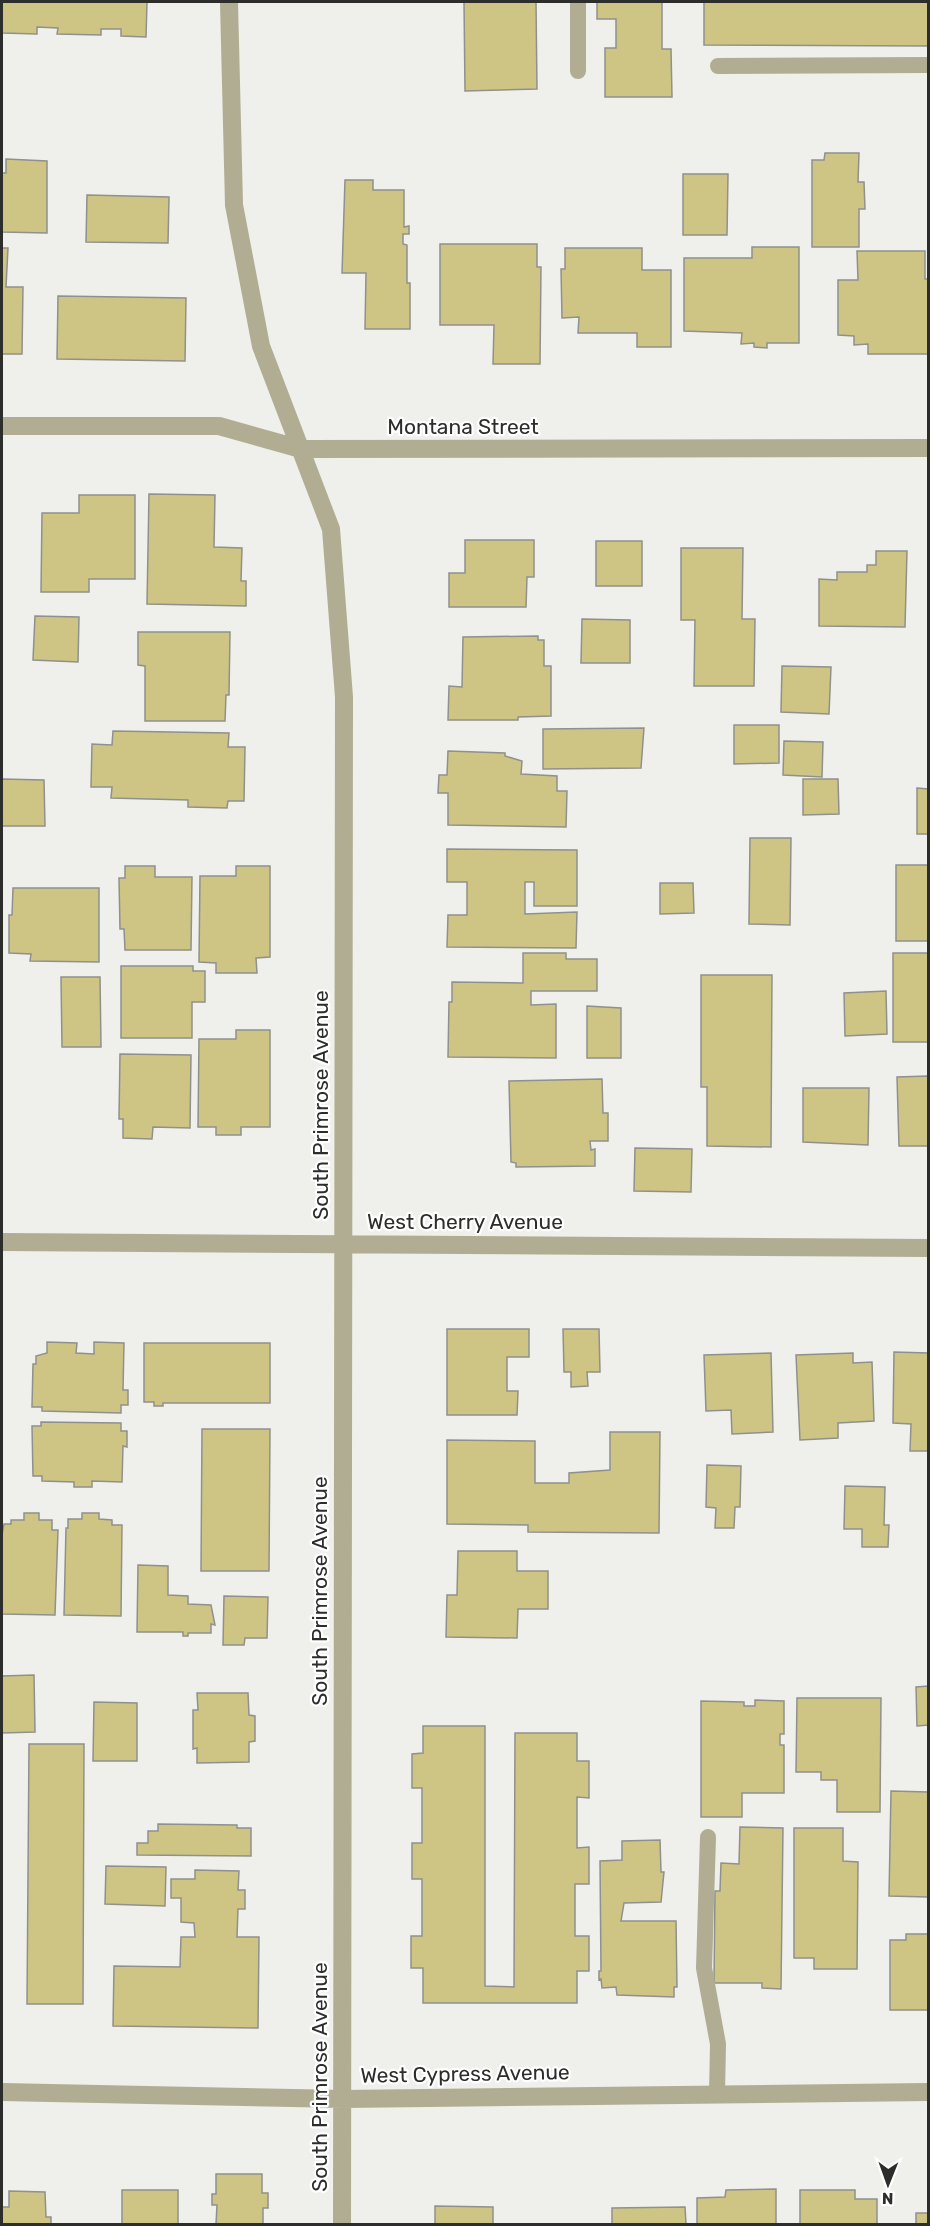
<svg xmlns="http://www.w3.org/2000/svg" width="930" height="2226" font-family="Rubik,sans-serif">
	<rect width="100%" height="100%" fill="#efefeb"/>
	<!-- building -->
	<path fill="#cec585" stroke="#90908d" stroke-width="1.5" d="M 2,2 L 147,2 L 146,37 L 121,36 L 121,29 L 101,29 L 101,35 L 57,34 L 58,28 L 37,27 L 37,34 L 2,33 Z
		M 464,2 L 536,2 L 537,89 L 465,91 Z
		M 597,2 L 662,2 L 662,49 L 671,49 L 672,97 L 605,97 L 605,48 L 616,48 L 616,19 L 597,19 Z
		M 704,2 L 928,2 L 928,46 L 704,45 Z
		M 825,153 L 859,153 L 858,182 L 864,182 L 865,209 L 859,209 L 859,247 L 812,247 L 812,160 L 824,160 Z
		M 6,159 L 47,161 L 47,233 L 2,232 L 2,173 L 6,173 Z
		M 683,174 L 728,174 L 727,235 L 683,235 Z
		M 345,180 L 373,180 L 373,190 L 404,190 L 404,227 L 409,226 L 409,234 L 403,234 L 403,244 L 407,245 L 407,283 L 410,283 L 410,329 L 365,329 L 366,273 L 342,273 Z
		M 87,195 L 169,197 L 168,243 L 86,242 Z
		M 440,244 L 537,244 L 537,267 L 541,267 L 540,364 L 493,364 L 494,325 L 440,325 Z
		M 752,247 L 799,247 L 799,343 L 767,343 L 767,348 L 754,347 L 754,343 L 741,344 L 742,333 L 684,331 L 684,258 L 752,258 Z
		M 2,248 L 8,248 L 6,287 L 23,287 L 22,354 L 2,354 Z
		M 565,248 L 642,248 L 642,270 L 671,270 L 671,347 L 637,347 L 637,333 L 578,333 L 579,317 L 562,318 L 561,269 L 565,269 Z
		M 857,251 L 925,251 L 925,279 L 928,279 L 928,354 L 868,354 L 868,344 L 854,345 L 854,336 L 838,335 L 838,280 L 858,280 Z
		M 58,296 L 186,298 L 185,361 L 57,359 Z
		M 149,494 L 215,495 L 214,547 L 242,548 L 241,581 L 246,581 L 246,606 L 147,604 Z
		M 79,495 L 135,495 L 135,579 L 89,579 L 89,592 L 41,592 L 42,513 L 79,513 Z
		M 465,540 L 534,540 L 534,577 L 527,577 L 526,607 L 449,607 L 449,573 L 465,573 Z
		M 596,541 L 642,541 L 642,586 L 596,586 Z
		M 681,548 L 743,548 L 742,619 L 755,619 L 754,686 L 694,686 L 695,620 L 681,620 Z
		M 876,551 L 907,551 L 905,627 L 819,626 L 819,579 L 837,580 L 837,572 L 867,572 L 867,565 L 876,565 Z
		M 35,616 L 79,617 L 78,662 L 33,660 Z
		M 582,619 L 630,620 L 630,663 L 581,663 Z
		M 138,632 L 230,632 L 229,695 L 226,695 L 225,721 L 145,721 L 145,666 L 138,665 Z
		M 538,636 L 538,640 L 544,640 L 544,666 L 551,666 L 551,716 L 518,717 L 518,720 L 448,720 L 449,686 L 462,687 L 463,637 Z
		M 782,666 L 831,667 L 829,714 L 781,712 Z
		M 734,725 L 779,725 L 779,763 L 734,764 Z
		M 644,728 L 641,768 L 543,769 L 543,729 Z
		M 113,731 L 229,733 L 228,747 L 245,747 L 244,801 L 228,801 L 227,808 L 188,807 L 188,800 L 111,798 L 112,787 L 91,787 L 92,744 L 112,745 Z
		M 784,741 L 823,742 L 822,777 L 783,775 Z
		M 448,751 L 505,753 L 505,756 L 522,761 L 521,774 L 557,776 L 557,791 L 567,791 L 566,827 L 448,825 L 448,793 L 438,793 L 439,775 L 447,775 Z
		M 2,779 L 44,780 L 45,826 L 2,826 Z
		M 803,779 L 838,779 L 839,814 L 803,815 Z
		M 917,788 L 928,789 L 928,834 L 917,834 Z
		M 750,838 L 791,838 L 790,925 L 749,924 Z
		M 447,849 L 577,850 L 577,906 L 534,906 L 534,882 L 525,882 L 525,914 L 577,912 L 576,948 L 447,947 L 448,915 L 467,915 L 467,882 L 447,882 Z
		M 896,865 L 928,865 L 928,941 L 896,941 Z
		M 125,866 L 155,866 L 155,877 L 192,877 L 191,950 L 125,950 L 124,929 L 120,929 L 119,878 L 125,878 Z
		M 236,866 L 270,866 L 270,957 L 256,958 L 257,973 L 216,973 L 216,963 L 199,962 L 200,876 L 236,876 Z
		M 660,883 L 693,883 L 694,913 L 660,914 Z
		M 13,888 L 99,888 L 99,962 L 30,961 L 31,954 L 9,953 L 9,915 L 12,915 Z
		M 523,953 L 566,953 L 566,959 L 597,959 L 597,991 L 531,991 L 531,1005 L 556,1004 L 556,1058 L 448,1057 L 449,1002 L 452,1002 L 452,982 L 523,983 Z
		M 893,953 L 928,953 L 928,1042 L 893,1042 Z
		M 121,966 L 193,966 L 193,971 L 205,971 L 205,1002 L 192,1002 L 192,1038 L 121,1038 Z
		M 701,975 L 772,975 L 771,1147 L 707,1146 L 707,1087 L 701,1087 Z
		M 61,977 L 100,977 L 101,1047 L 62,1047 Z
		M 886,991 L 887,1034 L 845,1036 L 844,993 Z
		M 587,1006 L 621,1008 L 621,1058 L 587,1058 Z
		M 236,1030 L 270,1030 L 270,1127 L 241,1127 L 241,1135 L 216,1135 L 216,1127 L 198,1127 L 199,1039 L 236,1039 Z
		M 120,1054 L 191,1055 L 190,1128 L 153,1127 L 152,1139 L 123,1138 L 123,1119 L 119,1119 Z
		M 928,1076 L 928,1146 L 899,1146 L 897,1077 Z
		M 602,1079 L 603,1113 L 608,1113 L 608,1141 L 590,1141 L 591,1150 L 595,1149 L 595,1166 L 516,1167 L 516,1163 L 511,1162 L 509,1081 Z
		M 803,1088 L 869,1088 L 868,1145 L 803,1142 Z
		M 635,1148 L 692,1149 L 691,1192 L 634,1191 Z
		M 447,1329 L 529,1329 L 529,1357 L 507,1357 L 507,1391 L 518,1391 L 517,1415 L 447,1415 Z
		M 563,1329 L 599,1329 L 600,1372 L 587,1372 L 588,1386 L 571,1387 L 571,1372 L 564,1372 Z
		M 47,1342 L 77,1343 L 76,1353 L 94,1354 L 94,1342 L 124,1343 L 123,1390 L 128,1390 L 128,1405 L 121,1405 L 121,1413 L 42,1411 L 42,1407 L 32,1407 L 33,1364 L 36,1364 L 36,1356 L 47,1353 Z
		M 144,1343 L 270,1343 L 270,1403 L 163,1403 L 163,1406 L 154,1406 L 154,1402 L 144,1402 Z
		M 894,1352 L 928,1353 L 928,1451 L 910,1451 L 911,1424 L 893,1423 Z
		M 771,1353 L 773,1432 L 732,1434 L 731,1410 L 706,1411 L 704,1355 Z
		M 853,1353 L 853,1363 L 872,1362 L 874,1421 L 838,1423 L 838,1438 L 800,1440 L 796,1355 Z
		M 41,1422 L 121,1423 L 121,1431 L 127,1431 L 127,1447 L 123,1446 L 122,1482 L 92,1481 L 92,1487 L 74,1487 L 74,1482 L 42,1481 L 42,1476 L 33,1476 L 32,1426 L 41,1426 Z
		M 202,1429 L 270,1429 L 269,1571 L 201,1571 Z
		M 610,1432 L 660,1432 L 659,1533 L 528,1532 L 528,1525 L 447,1524 L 447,1440 L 535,1441 L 535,1483 L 569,1483 L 569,1473 L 610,1470 Z
		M 707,1465 L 741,1466 L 740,1507 L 735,1507 L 734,1528 L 715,1528 L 716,1508 L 706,1507 Z
		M 845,1486 L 885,1487 L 884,1525 L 889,1525 L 888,1547 L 862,1547 L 862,1529 L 844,1529 Z
		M 24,1513 L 39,1513 L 39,1520 L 52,1520 L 52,1530 L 58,1530 L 55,1615 L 2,1614 L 2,1535 L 4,1524 L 11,1524 L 11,1520 L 24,1520 Z
		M 82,1513 L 99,1513 L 99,1519 L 112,1520 L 112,1525 L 122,1525 L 121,1616 L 64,1615 L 66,1528 L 68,1528 L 68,1519 L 82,1519 Z
		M 458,1551 L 517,1551 L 517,1571 L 548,1571 L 548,1609 L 518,1609 L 517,1638 L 446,1637 L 447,1595 L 457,1595 Z
		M 138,1565 L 168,1566 L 168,1595 L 188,1596 L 188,1604 L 211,1605 L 215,1625 L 211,1624 L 211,1633 L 188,1633 L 188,1636 L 183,1636 L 183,1632 L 137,1632 Z
		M 224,1596 L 268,1597 L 267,1638 L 245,1638 L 244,1645 L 223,1645 Z
		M 34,1675 L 35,1732 L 2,1733 L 2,1676 Z
		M 928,1686 L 928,1725 L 917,1726 L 916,1687 Z
		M 197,1693 L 248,1693 L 249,1715 L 255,1716 L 255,1741 L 249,1742 L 249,1762 L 197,1763 L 197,1748 L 193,1749 L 193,1710 L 198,1710 Z
		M 797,1698 L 881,1698 L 880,1812 L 837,1812 L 837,1780 L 821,1780 L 821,1772 L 796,1772 Z
		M 755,1700 L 784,1701 L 784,1734 L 780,1734 L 780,1745 L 784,1745 L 784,1793 L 742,1793 L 742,1817 L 701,1817 L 701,1701 L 744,1702 L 744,1706 L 755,1706 Z
		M 94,1702 L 137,1703 L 137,1761 L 93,1761 Z
		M 423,1726 L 485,1726 L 485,1986 L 514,1987 L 515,1733 L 577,1733 L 577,1761 L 589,1761 L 589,1798 L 577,1797 L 577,1848 L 589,1847 L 589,1884 L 575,1884 L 575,1936 L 589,1936 L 589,1971 L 577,1971 L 577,2003 L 423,2003 L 423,1968 L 411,1968 L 411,1936 L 422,1936 L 422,1879 L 412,1879 L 412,1843 L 422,1843 L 422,1788 L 412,1788 L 412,1754 L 423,1753 Z
		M 29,1744 L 84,1744 L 83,2004 L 27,2004 Z
		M 891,1791 L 928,1792 L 928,1897 L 889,1896 Z
		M 158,1824 L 237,1825 L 237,1828 L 251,1828 L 251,1856 L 137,1855 L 137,1843 L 148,1843 L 148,1831 L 158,1831 Z
		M 740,1827 L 783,1828 L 781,1989 L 762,1988 L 762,1983 L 714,1983 L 715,1891 L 720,1891 L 721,1863 L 739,1864 Z
		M 794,1828 L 843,1828 L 843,1861 L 858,1862 L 857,1969 L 814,1969 L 814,1958 L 794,1958 Z
		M 660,1840 L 661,1872 L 664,1872 L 661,1902 L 624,1903 L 621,1921 L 676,1921 L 677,1987 L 674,1987 L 674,1997 L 617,1995 L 616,1987 L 602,1988 L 601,1979 L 599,1980 L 599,1971 L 601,1971 L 600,1861 L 622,1860 L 622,1841 Z
		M 106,1866 L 166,1867 L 165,1906 L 105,1904 Z
		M 195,1870 L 239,1871 L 238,1890 L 245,1890 L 245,1909 L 238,1909 L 237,1937 L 259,1937 L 258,2028 L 113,2026 L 114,1966 L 180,1967 L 181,1937 L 195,1937 L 194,1923 L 181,1922 L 181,1898 L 171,1898 L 171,1879 L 195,1879 Z
		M 906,1934 L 928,1934 L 928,2010 L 890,2010 L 890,1940 L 906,1940 Z
		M 216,2174 L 262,2174 L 262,2193 L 268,2193 L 268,2208 L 263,2208 L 263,2224 L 216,2224 L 217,2205 L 212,2205 L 212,2194 L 216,2194 Z
		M 776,2189 L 776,2224 L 697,2224 L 697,2198 L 725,2197 L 726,2190 Z
		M 122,2190 L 178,2190 L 178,2224 L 122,2224 Z
		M 800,2190 L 855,2190 L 855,2199 L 877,2199 L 877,2224 L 800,2224 Z
		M 9,2191 L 45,2192 L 46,2217 L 51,2217 L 51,2224 L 2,2224 L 2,2207 L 9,2207 Z
		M 435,2206 L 493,2207 L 493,2224 L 435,2224 Z
		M 685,2207 L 686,2224 L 612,2224 L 612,2208 Z
		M 916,2213 L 928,2213 L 928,2224 L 916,2224 Z"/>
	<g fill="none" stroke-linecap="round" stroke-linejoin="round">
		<!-- service -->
		<path stroke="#b0ad92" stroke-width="16" d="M 578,2 L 578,71
			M 718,66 L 928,65
			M 708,1837 L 704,1968 L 718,2044 L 717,2093"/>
		<!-- minor -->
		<path stroke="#b0ad92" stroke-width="18" d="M 229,2 L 234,205 L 261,346 L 331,529 L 344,697 L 342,2224
			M 2,426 L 219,426 L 301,449 L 928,448
			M 2,1242 L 928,1248
			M 2,2092 L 343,2099 L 928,2092"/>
	</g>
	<g text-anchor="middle" stroke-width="4.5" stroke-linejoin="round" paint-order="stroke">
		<!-- street labels -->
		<g font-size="21" fill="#2d2d2c" stroke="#fff">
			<text x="463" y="434">Montana Street</text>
			<text transform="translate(321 1105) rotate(-90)" y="7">South Primrose Avenue</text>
			<text x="465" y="1229">West Cherry Avenue</text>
			<text transform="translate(320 1591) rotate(-90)" y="7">South Primrose Avenue</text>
			<text transform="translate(465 2074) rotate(-1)" y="7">West Cypress Avenue</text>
			<text transform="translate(320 2077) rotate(-90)" y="7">South Primrose Avenue</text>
		</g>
	</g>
	<!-- border -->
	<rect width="930" height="2226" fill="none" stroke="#2d2d2c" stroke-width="6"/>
	<!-- north arrow -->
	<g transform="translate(888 2184) rotate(181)" stroke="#ffffff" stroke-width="4.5" paint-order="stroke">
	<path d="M0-4.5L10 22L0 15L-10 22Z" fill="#2d2d2c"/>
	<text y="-9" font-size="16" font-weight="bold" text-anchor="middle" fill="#2d2d2c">N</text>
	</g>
</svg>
